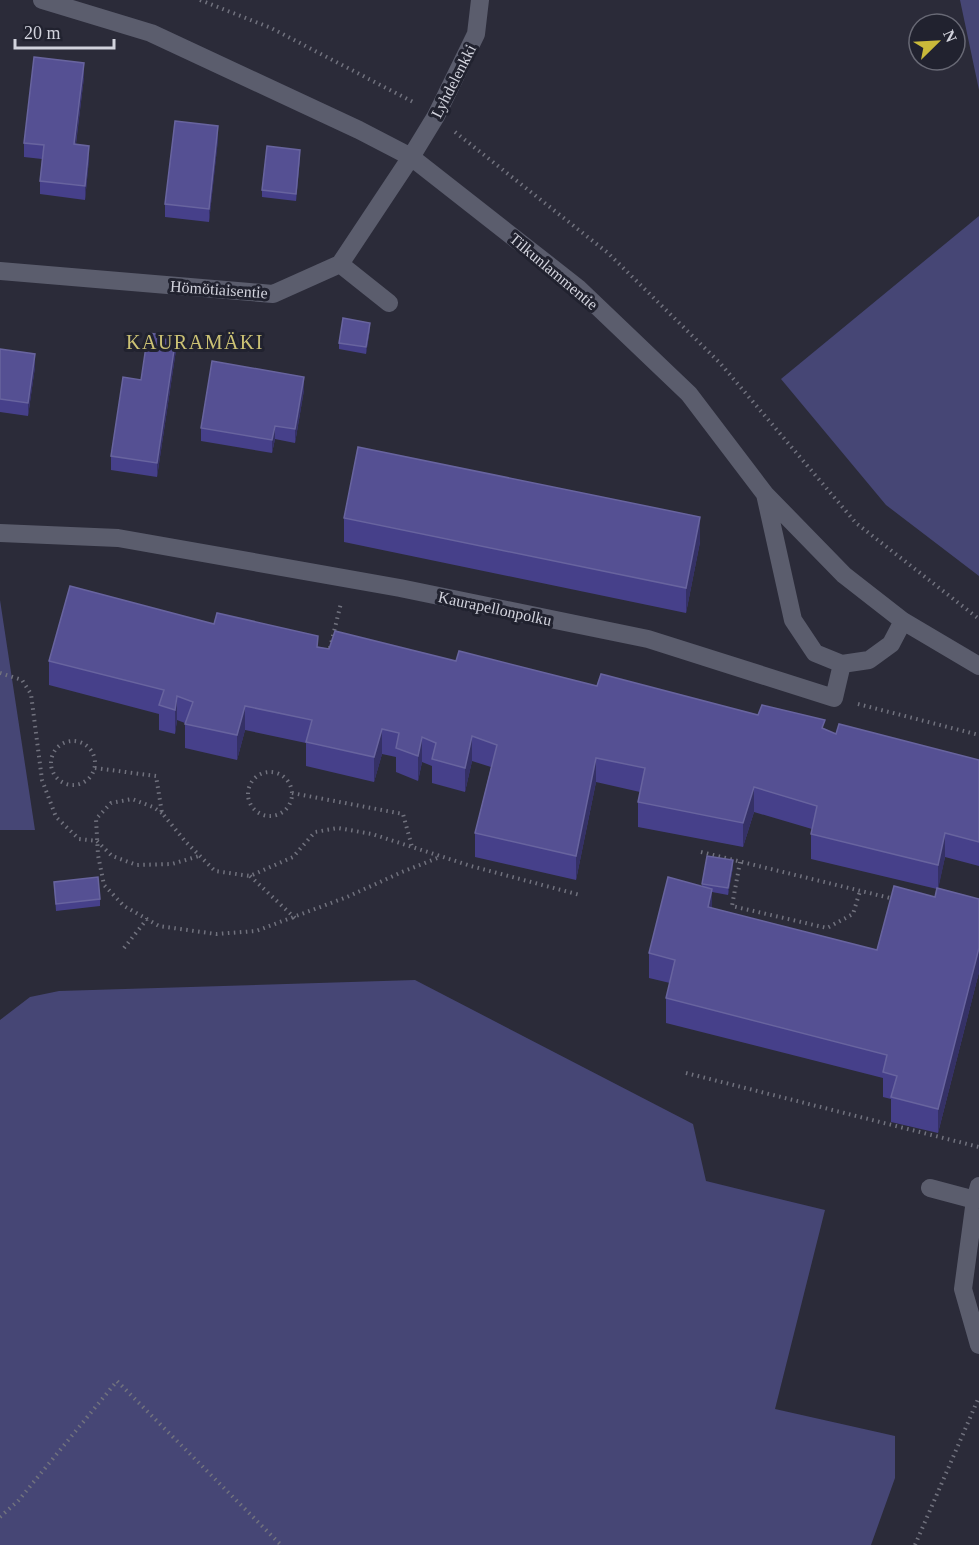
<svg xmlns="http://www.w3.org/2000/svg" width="979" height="1545" font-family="'Times New Roman',serif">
	<rect width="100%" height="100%" fill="#2b2b39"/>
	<!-- green -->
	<path fill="#464675" d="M 960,0 L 979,0 L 979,90 Z
		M 979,216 L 979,576 L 886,505 L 781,379 Z
		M 0,600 L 35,830 L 0,830 Z
		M 415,980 L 693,1124 L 706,1181 L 825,1210 L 775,1409 L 895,1436 L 895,1478 L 871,1545 L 0,1545 L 0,1020 L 30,997 L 59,991 Z"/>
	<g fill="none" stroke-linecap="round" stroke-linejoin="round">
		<!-- path -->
		<path stroke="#71727e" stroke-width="4" stroke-dasharray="1.5 4.5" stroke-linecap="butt" d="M 200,0 L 271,28 L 415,103
			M 455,132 L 608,253 L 720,363 L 856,523 L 979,619
			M 330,648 L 341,603
			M 0,673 L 22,680 L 31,694 L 42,780 L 56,817 L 79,839 L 97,841 L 112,856 L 137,865 L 172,864 L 199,856
			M 858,704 L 979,735
			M51 763a22 22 0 1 1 44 0a22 22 0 1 1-44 0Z
			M 95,768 L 156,776 L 162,813 L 185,841 L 215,871 L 250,876 L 293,857 L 315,832 L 338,828 L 372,834 L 471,866 L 580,895
			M248 794a22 22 0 1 1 44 0a22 22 0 1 1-44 0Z
			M 292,793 L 403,814 L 412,847
			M 162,813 L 153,807 L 132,799 L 111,803 L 96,819 L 98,855 L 104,885 L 124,906 L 159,926 L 216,934 L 256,931 L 347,897 L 402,872 L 440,857
			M 701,852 L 894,899
			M 740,862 L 732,906 L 827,928 L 853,914 L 860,891
			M 250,876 L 295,918
			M 124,948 L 147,919
			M 686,1073 L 979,1147
			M 0,1517 L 18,1501 L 117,1381 L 281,1545
			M 915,1545 L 979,1397"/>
		<!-- minor -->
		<path stroke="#5b5d6d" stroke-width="18" d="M 42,0 L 151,33 L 359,130 L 411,157 L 578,288 L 689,394 L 765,494 L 844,575 L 903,621 L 979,666
			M 340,264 L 389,303
			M 0,271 L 273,294 L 340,264 L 411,157 L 436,116 L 476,34 L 480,0
			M 765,494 L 793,620 L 815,653 L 842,664 L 869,660 L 891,644 L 903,621
			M 0,533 L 118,538 L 400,588 L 648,639 L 834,698 L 842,664
			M 979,1186 L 975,1200 L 963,1289 L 979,1345
			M 930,1188 L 975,1200"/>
	</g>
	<!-- wall -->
	<path fill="#46408a" d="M 84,77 L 76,144 L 89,159 L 85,200 L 40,194 L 40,181 L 42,159 L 24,157 L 24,143 Z
		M 218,139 L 209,222 L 165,217 L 165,204 Z
		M 300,157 L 296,201 L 262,197 L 262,190 Z
		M 370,329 L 366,354 L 339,349 L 339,343 Z
		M 0,349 L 35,367 L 28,416 L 0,412 Z
		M 176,350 L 157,477 L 111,470 L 111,456 L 141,380 Z
		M 304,390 L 295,443 L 275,439 L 272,453 L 201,441 L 201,428 Z
		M 344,518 L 700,542 L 686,613 L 344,542 Z
		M 214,624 L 329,649 L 456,661 L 758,715 L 825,730 L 836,734 L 979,760 L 979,866 L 945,857 L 938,888 L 979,899 L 979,972 L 938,1133 L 891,1122 L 891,1099 L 883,1097 L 883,1078 L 666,1023 L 666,998 L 670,983 L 649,978 L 649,953 L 702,886 L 702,884 L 733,867 L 728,895 L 712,892 L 712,908 L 877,950 L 935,897 L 937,889 L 811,859 L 811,834 L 812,829 L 754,812 L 743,847 L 638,827 L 638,802 L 640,792 L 596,782 L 576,880 L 475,857 L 475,833 L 491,767 L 472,761 L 465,792 L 432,783 L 432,766 L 422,762 L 418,781 L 396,772 L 396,757 L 382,754 L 374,782 L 306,766 L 306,743 L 245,730 L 237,760 L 185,748 L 185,723 L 177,720 L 175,734 L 159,730 L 159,714 L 49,685 L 49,661 Z
		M 54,882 L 100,899 L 100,906 L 56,911 Z"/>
	<!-- shaded-wall -->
	<path fill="#353166" d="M 84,63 L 84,77 L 74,157 L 74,144 Z
		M 218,126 L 218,139 L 209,222 L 209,209 Z
		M 89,146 L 89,159 L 85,200 L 85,186 Z
		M 300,150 L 300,157 L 296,201 L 296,194 Z
		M 370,323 L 370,329 L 366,354 L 366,347 Z
		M 176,337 L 176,350 L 157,477 L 157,463 Z
		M 35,354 L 35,367 L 28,416 L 28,403 Z
		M 304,377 L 304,390 L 295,443 L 295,429 Z
		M 275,426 L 275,439 L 272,453 L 272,440 Z
		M 700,517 L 700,542 L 686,613 L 686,588 Z
		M 177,696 L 177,720 L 175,734 L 175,710 Z
		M 245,706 L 245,730 L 237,760 L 237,735 Z
		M 382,729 L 382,754 L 374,782 L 374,757 Z
		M 472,736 L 472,761 L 465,792 L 465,768 Z
		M 422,737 L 422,762 L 418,781 L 418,756 Z
		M 596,758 L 596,782 L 576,880 L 576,856 Z
		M 754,787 L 754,812 L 743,847 L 743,823 Z
		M 945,833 L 945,857 L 938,890 L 938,865 Z
		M 733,860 L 733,867 L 728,895 L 728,888 Z
		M 712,889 L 712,913 L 708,907 Z
		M 979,948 L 979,972 L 938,1133 L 938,1109 Z"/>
	<!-- building -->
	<path fill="#555093" stroke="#68649f" stroke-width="1.5" d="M 34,57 L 84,63 L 74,144 L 89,146 L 85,186 L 40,181 L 44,145 L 24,143 Z
		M 175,121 L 218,126 L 209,209 L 165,204 Z
		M 267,146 L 300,150 L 296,194 L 262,190 Z
		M 343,318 L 370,323 L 366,347 L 339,343 Z
		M 148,333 L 176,337 L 157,463 L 111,456 L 123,377 L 141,380 Z
		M 0,349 L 35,354 L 28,403 L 0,399 Z
		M 212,361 L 304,377 L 295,429 L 275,426 L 272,440 L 201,428 Z
		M 358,447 L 700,517 L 686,588 L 344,518 Z
		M 70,586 L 214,624 L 217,613 L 318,636 L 317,647 L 329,649 L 335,631 L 456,661 L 459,651 L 597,686 L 601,674 L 758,715 L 762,705 L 825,720 L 822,728 L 836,734 L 839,724 L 979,760 L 979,842 L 945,833 L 938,865 L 811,834 L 817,806 L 754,787 L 743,823 L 638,802 L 645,768 L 596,758 L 576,856 L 475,833 L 497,745 L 472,736 L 465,768 L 432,759 L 436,743 L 422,737 L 418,756 L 396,748 L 399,733 L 382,729 L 374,757 L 306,742 L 312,720 L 245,706 L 237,735 L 185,724 L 193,702 L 177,696 L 175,710 L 159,705 L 164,690 L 49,661 Z
		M 707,856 L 733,860 L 728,888 L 702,884 Z
		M 98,877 L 100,899 L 56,904 L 54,882 Z
		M 668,877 L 712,889 L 708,907 L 877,950 L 894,886 L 935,897 L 937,888 L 979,899 L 979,948 L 938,1109 L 891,1097 L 897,1076 L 883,1072 L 887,1055 L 666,998 L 675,960 L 649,953 Z"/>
	<g text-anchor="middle" stroke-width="6" stroke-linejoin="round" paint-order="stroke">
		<!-- street labels -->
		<g font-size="16" fill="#d2d3dd" stroke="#21222f">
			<text transform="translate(453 81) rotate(-63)" y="6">Lyhdelenkki</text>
			<text transform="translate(554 271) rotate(40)" y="6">Tilkunlammentie</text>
			<text transform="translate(219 289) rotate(4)" y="6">Hömötiaisentie</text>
			<text transform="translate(495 608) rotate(12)" y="6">Kaurapellonpolku</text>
		</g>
		<!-- quarter labels -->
		<g font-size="20" letter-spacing="1.5" fill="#ccc274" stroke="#21222f">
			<text x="195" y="349">KAURAMÄKI</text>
		</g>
	</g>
	<!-- north arrow -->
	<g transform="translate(937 42) rotate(66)"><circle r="28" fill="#21222f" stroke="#686975" stroke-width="1.5"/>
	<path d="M0-4.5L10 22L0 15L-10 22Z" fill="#caba3a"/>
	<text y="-9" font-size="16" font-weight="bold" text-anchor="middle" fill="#d2d3dd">N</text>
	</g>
	<!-- scale -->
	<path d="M15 39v9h99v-9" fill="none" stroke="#d2d3dd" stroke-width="3"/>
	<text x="24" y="39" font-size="18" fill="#d2d3dd" stroke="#21222f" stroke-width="4.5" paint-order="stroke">20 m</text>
</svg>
